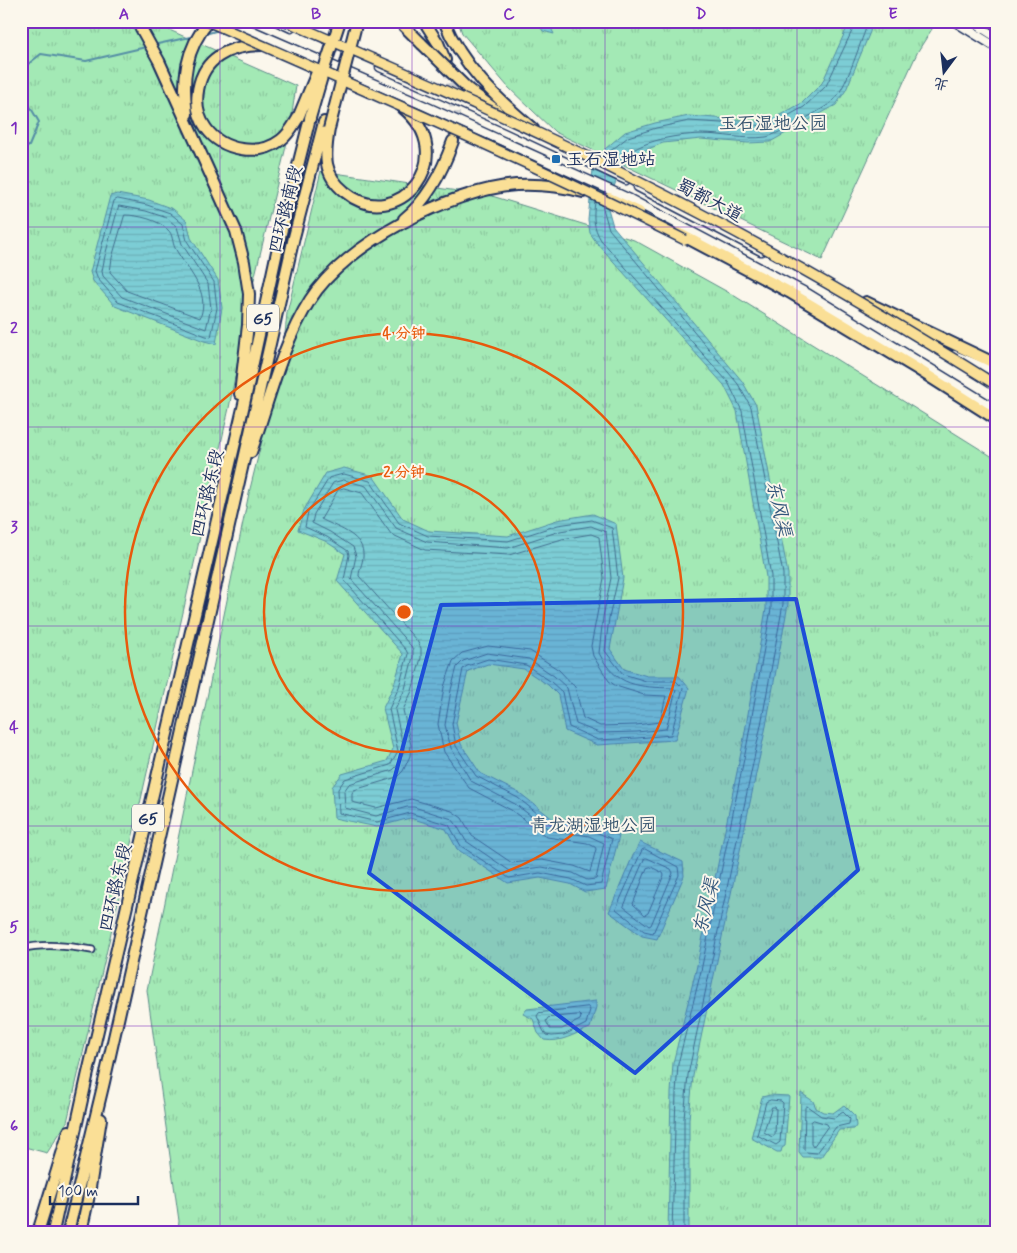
<svg xmlns="http://www.w3.org/2000/svg" width="1017" height="1253" font-family="Mynerve,'LXGW WenKai TC',sans-serif">
	<defs>
		<pattern id="park-tufts" width="24" height="20" patternUnits="userSpaceOnUse" patternTransform="scale(1.25)"><rect width="24" height="20" fill="#a3e9b5"/><path d="M3 7l-1-3M5 7V3M7 7l1-3M15 17l-1-3M17 17v-4M19 17l1-3" fill="none" stroke="#8cc89e"/></pattern>
		<pattern id="water-rules" width="6" height="5" patternUnits="userSpaceOnUse" patternTransform="scale(1.25)"><rect width="6" height="5" fill="#7ccdd5"/><path d="M0 2.5h6" fill="none" stroke="#6bb0b9"/></pattern>
	</defs>
	<rect width="100%" height="100%" fill="#fbf7ec"/>
	<filter id="ink" filterUnits="userSpaceOnUse"><feTurbulence type="fractalNoise" baseFrequency=".02" numOctaves="2"/><feDisplacementMap in="SourceGraphic" scale="10" xChannelSelector="R" yChannelSelector="G"/><feConvolveMatrix kernelMatrix="1 2 1 2 8 2 1 2 1" color-interpolation-filters="sRGB"/></filter>
	<g filter="url(#ink)">
		<!-- park -->
		<path fill="url(#park-tufts)" stroke="#5f8c8a" d="M 21,21 L 149,21 L 296,86 L 289,134 L 252,288 L 229,408 L 110,937 L 67,1122 L 47,1153 L 21,1146 Z
			M 458,21 L 937,21 L 918,51 L 822,260 L 555,132 L 508,87 L 462,33 Z
			M 321,171 L 492,196 L 634,240 L 733,295 L 996,459 L 996,1232 L 178,1232 L 179,1221 L 147,990 L 249,493 L 283,355 L 287,313 Z"/>
		<!-- water -->
		<path fill="url(#water-rules)" stroke="#558ea5" d="M 536,21 L 545,21 L 550,26 L 554,34 L 543,31 Z
			M 850,21 L 872,21 L 870,32 L 846,90 L 836,105 L 770,142 L 748,143 L 701,139 L 663,143 L 638,153 L 622,166 L 607,205 L 613,226 L 742,381 L 756,405 L 788,574 L 788,604 L 766,726 L 693,1076 L 689,1119 L 689,1232 L 668,1232 L 671,1093 L 673,1063 L 696,970 L 743,743 L 766,609 L 766,577 L 737,411 L 724,385 L 597,243 L 590,233 L 588,220 L 593,169 L 605,149 L 625,132 L 655,123 L 689,116 L 767,122 L 802,103 L 822,83 Z
			M 117,194 L 149,200 L 173,209 L 187,221 L 191,238 L 218,280 L 222,308 L 216,344 L 204,341 L 115,306 L 93,281 L 90,272 L 110,196 Z
			M 344,468 L 373,476 L 403,519 L 429,531 L 508,536 L 557,520 L 593,514 L 616,524 L 623,578 L 610,649 L 624,669 L 647,676 L 679,676 L 689,688 L 675,740 L 597,745 L 565,731 L 558,695 L 548,685 L 524,669 L 488,664 L 468,671 L 456,723 L 461,744 L 480,773 L 521,794 L 554,820 L 592,825 L 619,836 L 606,889 L 585,892 L 570,884 L 540,878 L 508,883 L 457,849 L 446,829 L 410,818 L 377,827 L 334,818 L 332,787 L 342,774 L 387,761 L 393,749 L 383,708 L 394,685 L 403,654 L 337,581 L 345,554 L 325,541 L 298,530 L 304,510 L 326,473 Z
			M 640,842 L 683,862 L 684,876 L 657,939 L 642,936 L 609,912 L 631,860 Z
			M 596,1001 L 596,1007 L 590,1028 C 573,1034 562,1043 544,1040 L 538,1033 L 533,1019 L 523,1014 L 527,1009 Z
			M 801,1093 L 813,1101 L 816,1108 L 823,1112 L 833,1113 L 844,1105 L 855,1116 L 856,1126 L 854,1129 L 839,1130 L 821,1157 L 803,1157 L 799,1152 Z
			M 770,1095 L 789,1096 L 785,1146 L 782,1148 L 781,1152 L 777,1152 L 751,1138 L 762,1097 Z"/>
		<g fill="none" stroke-linecap="round" stroke-linejoin="round">
			<!-- shore -->
			<path stroke="#426e8e" stroke-width="1" d="M 605,159 L 609,152 L 628,137 L 656,128 L 689,121 L 769,126 L 804,107 L 826,86 L 852,31 L 855,21
				M 617,165 C 632,141 675,135 701,134 C 723,134 744,140 766,137 C 775,136 826,108 833,101 C 846,88 858,49 865,31 L 867,21
				M 118,199 L 147,205 L 170,213 L 183,224 L 187,241 L 214,282 L 217,308 L 211,337 L 206,336 L 118,302 L 98,279 L 95,271 L 114,201 Z
				M 595,202 C 593,217 593,227 601,240 L 728,382 L 742,411 L 771,576 L 771,609 L 747,744 L 701,971 L 678,1064 L 676,1093 L 672,1232
				M 602,205 L 609,229 L 738,384 L 751,407 L 783,574 L 783,604 L 761,725 L 688,1075 L 684,1119 L 684,1232
				M 119,206 L 146,211 L 167,218 L 177,227 L 182,244 L 208,284 L 211,308 L 206,329 L 122,297 L 103,276 L 102,271 L 105,256 Z
				M 125,215 C 138,215 159,220 168,230 C 173,234 172,242 175,248 C 187,270 211,291 200,318 L 127,291 L 110,272 L 112,258 Z
				M 344,474 L 370,481 L 399,523 L 428,536 L 508,541 L 558,525 L 592,520 L 612,528 L 618,578 L 609,618 L 605,651 L 623,674 L 646,681 L 676,681 L 683,688 L 671,735 L 637,738 L 598,740 L 569,727 L 562,692 L 550,681 L 526,665 L 488,659 L 467,666 L 463,669 L 452,724 L 456,746 L 476,776 L 518,798 L 552,825 L 591,830 L 612,839 L 601,884 L 586,886 L 571,879 L 540,873 L 509,878 L 461,846 L 449,825 L 410,813 L 377,822 L 339,813 L 338,789 L 345,779 L 390,765 L 398,751 L 389,709 L 399,687 L 408,654 L 406,650 L 344,580 L 349,555 L 348,551 L 327,537 L 305,527 L 308,512 L 329,478 Z
				M 344,480 L 366,486 L 396,528 L 427,542 L 508,548 L 560,531 L 591,526 L 606,532 L 611,578 L 603,617 L 599,653 C 616,687 639,687 673,688 L 676,690 L 666,729 L 637,732 L 599,733 L 576,724 L 567,688 L 554,676 L 529,659 L 487,653 L 463,661 L 457,667 L 451,690 L 445,725 L 451,748 L 471,781 L 515,804 L 550,830 L 589,836 L 604,843 L 596,879 L 587,880 L 573,873 L 542,867 L 510,871 L 466,841 L 456,824 L 452,819 L 414,807 L 407,807 L 376,816 L 345,808 L 344,791 L 349,784 L 393,770 L 398,765 L 404,750 L 395,710 L 405,689 L 413,657 L 413,650 L 411,646 L 351,579 L 356,556 L 353,547 L 330,532 L 312,523 L 314,514 L 333,483 Z
				M 344,488 L 362,493 L 391,534 L 425,550 L 509,555 L 562,539 L 591,534 L 599,537 L 604,578 L 591,646 L 593,656 L 609,681 L 616,686 L 644,695 L 666,696 L 660,722 L 636,725 L 600,726 L 583,718 L 575,687 L 559,670 L 530,651 L 488,646 L 462,653 L 453,661 L 444,687 L 438,724 L 444,752 L 469,788 L 511,810 L 547,837 L 587,843 L 595,847 L 596,849 L 590,872 L 574,866 L 542,860 L 512,863 L 472,836 L 462,818 L 452,811 L 411,799 L 376,808 L 352,802 L 352,793 L 354,790 L 397,777 L 403,771 L 410,756 L 411,745 L 403,710 L 412,691 L 421,658 L 421,648 L 417,641 L 359,576 C 359,569 364,561 363,553 C 362,534 335,527 321,519 L 338,490 Z
				M 645,849 L 678,867 L 679,875 L 653,933 L 644,931 L 616,909 L 642,850 Z
				M 645,858 L 647,858 L 671,869 L 673,873 L 651,925 L 649,926 L 624,907 Z
				M 651,867 L 663,873 L 664,875 L 648,913 L 645,915 L 633,904 L 647,868 Z
				M 588,1007 L 590,1010 L 586,1024 L 564,1035 L 552,1036 L 546,1035 L 543,1030 L 537,1016 L 539,1013 Z
				M 579,1015 L 581,1017 L 580,1020 L 562,1029 L 550,1029 L 546,1021 L 548,1018 Z
				M 771,1100 L 781,1101 L 783,1103 L 780,1142 L 776,1145 L 757,1135 L 766,1102 Z
				M 807,1106 L 821,1116 L 834,1118 L 843,1112 L 850,1119 L 849,1124 L 836,1127 L 817,1153 L 806,1152 L 804,1150 L 805,1108 Z
				M 772,1107 L 775,1107 L 776,1109 L 775,1135 L 772,1137 L 764,1132 Z
				M 814,1120 L 827,1124 L 828,1126 L 813,1147 L 811,1144 L 811,1122 Z"/>
			<!-- stream -->
			<path stroke="#558ea5" stroke-width="2" d="M 246,24 L 258,21
				M 205,34 L 219,30
				M 153,45 L 195,36
				M 21,83 L 23,68 L 41,54 L 86,61 L 146,47
				M 21,91 L 39,122 L 29,146 L 21,150"/>
			<!-- motorway-tunnel -->
			<path stroke="#cecfd0" stroke-width="10" stroke-dasharray="10 5" stroke-linecap="butt" d="M 447,68 C 455,93 457,115 453,141"/>
			<defs>
				<path id="minor" d="M 21,949 C 44,943 68,946 92,950"/>
				<path id="secondary" d="M 230,21 L 423,105 L 630,199 L 807,293 L 996,409
					M 276,21 L 291,28
					M 954,21 L 996,47
					M 971,21 L 996,37
					M 380,67 L 509,125 L 626,180
					M 638,187 L 761,251
					M 954,355 L 996,372"/>
				<path id="motorway" d="M 137,21 L 159,61 L 236,231 L 244,262 L 249,294 L 248,325 L 240,394
					M 399,21 L 422,44
					M 424,21 L 438,43 L 445,60
					M 444,21 C 462,66 497,99 533,129
					M 263,45 C 248,45 233,47 219,56 C 197,70 190,106 206,128 C 222,151 259,157 281,140 C 289,134 293,126 298,118
					M 468,89 L 497,111
					M 187,114 C 182,80 185,49 209,21
					M 329,129 C 327,141 325,153 327,164 C 329,175 336,185 345,192 C 397,235 463,157 403,108
					M 609,198 L 639,212
					M 404,219 C 429,199 443,170 453,141
					M 678,233 L 789,292 L 919,370 L 996,419
					M 866,302 L 996,364
					M 251,452 C 269,401 281,346 310,300 C 345,244 450,190 516,185 C 539,184 561,186 583,192
					M 38,1232 L 69,1131
					M 53,1232 L 87,1077 L 244,404 L 281,233 L 310,118
					M 68,1232 L 104,1082 L 294,237 L 324,122
					M 81,1232 L 88,1200 L 101,1119"/>
			</defs>
			<!-- minor casing -->
			<use href="#minor" stroke="#1b2f5e" stroke-width="9"/>
			<!-- secondary casing -->
			<use href="#secondary" stroke="#1b2f5e" stroke-width="11"/>
			<!-- motorway casing -->
			<use href="#motorway" stroke="#1b2f5e" stroke-width="14"/>
			<!-- minor -->
			<use href="#minor" stroke="#fbf7ec" stroke-width="5.5"/>
			<!-- secondary -->
			<use href="#secondary" stroke="#fbf7ec" stroke-width="8"/>
			<!-- motorway -->
			<use href="#motorway" stroke="#fadf96" stroke-width="10"/>
			<defs>
				<path id="trunk-bridge" d="M 207,21 C 368,92 529,161 685,240
					M 286,21 C 403,72 520,122 633,179 C 758,241 878,311 996,385"/>
				<path id="motorway-bridge" d="M 422,44 L 468,89
					M 298,118 L 318,70
					M 310,118 L 325,66 L 340,21
					M 329,129 L 357,21"/>
			</defs>
			<!-- trunk-bridge casing -->
			<use href="#trunk-bridge" stroke="#1b2f5e" stroke-width="12" stroke-linecap="butt"/>
			<!-- motorway-bridge casing -->
			<use href="#motorway-bridge" stroke="#1b2f5e" stroke-width="14" stroke-linecap="butt"/>
			<!-- trunk-bridge -->
			<use href="#trunk-bridge" stroke="#fadf96" stroke-width="9"/>
			<!-- motorway-bridge -->
			<use href="#motorway-bridge" stroke="#fadf96" stroke-width="10"/>
		</g>
	</g>
	<!-- marked area -->
	<path fill="#1d4ed8" fill-opacity="0.2" stroke="#1d4ed8" stroke-width="4" stroke-linejoin="round" d="M 796,599 L 858,870 L 635,1073 L 369,873 L 441,605 Z"/>
	<!-- grid -->
	<path fill="none" stroke="#7b2cbf" stroke-width="1" stroke-opacity="0.55" d="M 220,21 L 220,1232M 412,21 L 412,1232M 605,21 L 605,1232M 797,21 L 797,1232M 21,227 L 996,227M 21,427 L 996,427M 21,626 L 996,626M 21,826 L 996,826M 21,1026 L 996,1026"/>
	<!-- distance rings -->
	<g fill="none" stroke="#e8590c" stroke-width="2.5">
		<circle cx="404" cy="612" r="140"/>
		<circle cx="404" cy="612" r="279"/>
	</g>
	<!-- markers -->
	<rect fill="#1f6fb2" stroke="#fbf7ec" stroke-width="2" x="551" y="154" width="10" height="10" rx="2.5"/>
	<g text-anchor="middle" stroke-width="4" stroke-linejoin="round" paint-order="stroke">
		<!-- shield labels -->
		<g fill="#fbf7ec" stroke="#5e6b89" stroke-width="1">
			<rect x="247" y="304.5" width="32" height="27" rx="4"/>
			<rect x="132" y="804.5" width="32" height="27" rx="4"/>
		</g>
		<g font-size="16" font-weight="bold" fill="#1b2f5e">
			<text x="263" y="324">G5</text>
			<text x="148" y="824">G5</text>
		</g>
		<!-- park labels -->
		<g font-size="18" fill="#36546f" stroke="#fbf7ec">
			<text x="773" y="129">玉石湿地公园</text>
			<text x="593" y="831">青龙湖湿地公园</text>
		</g>
		<!-- poi labels -->
		<g font-size="18" fill="#1b2f5e" stroke="#fbf7ec" text-anchor="start">
			<text x="566" y="165">玉石湿地站</text>
		</g>
		<!-- street labels -->
		<g font-size="18" fill="#1b2f5e" stroke="#fbf7ec">
			<text transform="translate(710 200) rotate(28)" y="6">蜀都大道</text>
			<text transform="translate(285 209) rotate(-76)" y="6">四环路南段</text>
			<text transform="translate(207 493) rotate(-77)" y="6">四环路东段</text>
			<text transform="translate(115 887) rotate(-77)" y="6">四环路东段</text>
		</g>
		<!-- water labels -->
		<g font-size="19" font-style="italic" fill="#33567c" stroke="#fbf7ec">
			<text transform="translate(780 508) rotate(78)" y="7">东风渠</text>
			<text transform="translate(705 906) rotate(-76)" y="7">东风渠</text>
		</g>
	</g>
	<circle cx="404" cy="612" r="8" fill="#e8590c" stroke="#fbf7ec" stroke-width="2.5"/>
	<g font-size="15" text-anchor="middle" font-weight="bold" fill="#e8590c" stroke="#fbf7ec" stroke-width="4" stroke-linejoin="round" paint-order="stroke">
		<text x="404" y="338">4 分钟</text>
		<text x="404" y="477">2 分钟</text>
	</g>
	<!-- margin -->
	<rect width="1017" height="1253" fill="none" stroke="#fbf7ec" stroke-width="55"/>
	<!-- north arrow -->
	<g transform="translate(944 72) rotate(195)" stroke="#fbf7ec" stroke-width="4" paint-order="stroke">
	<path d="M0-4L9 19L0 12L-9 19Z" fill="#1b2f5e"/>
	<text y="-8" font-size="14" font-weight="bold" text-anchor="middle" fill="#1b2f5e">北</text>
	</g>
	<!-- scale -->
	<path d="M50 1196v8h88v-8" fill="none" stroke="#1b2f5e" stroke-width="2.5"/>
	<text x="58" y="1196" font-size="15" fill="#1b2f5e" stroke="#fbf7ec" stroke-width="4" paint-order="stroke">100 m</text>
	<rect x="28" y="28" width="962" height="1198" fill="none" stroke="#7b2cbf" stroke-width="2"/>
	<g font-size="16" text-anchor="middle" font-weight="bold" fill="#7b2cbf">
		<text x="124" y="19">A</text>
		<text x="316" y="19">B</text>
		<text x="509" y="19">C</text>
		<text x="701" y="19">D</text>
		<text x="893" y="19">E</text>
		<text x="14" y="133">1</text>
		<text x="14" y="333">2</text>
		<text x="14" y="532">3</text>
		<text x="14" y="732">4</text>
		<text x="14" y="932">5</text>
		<text x="14" y="1131">6</text>
	</g>
</svg>
